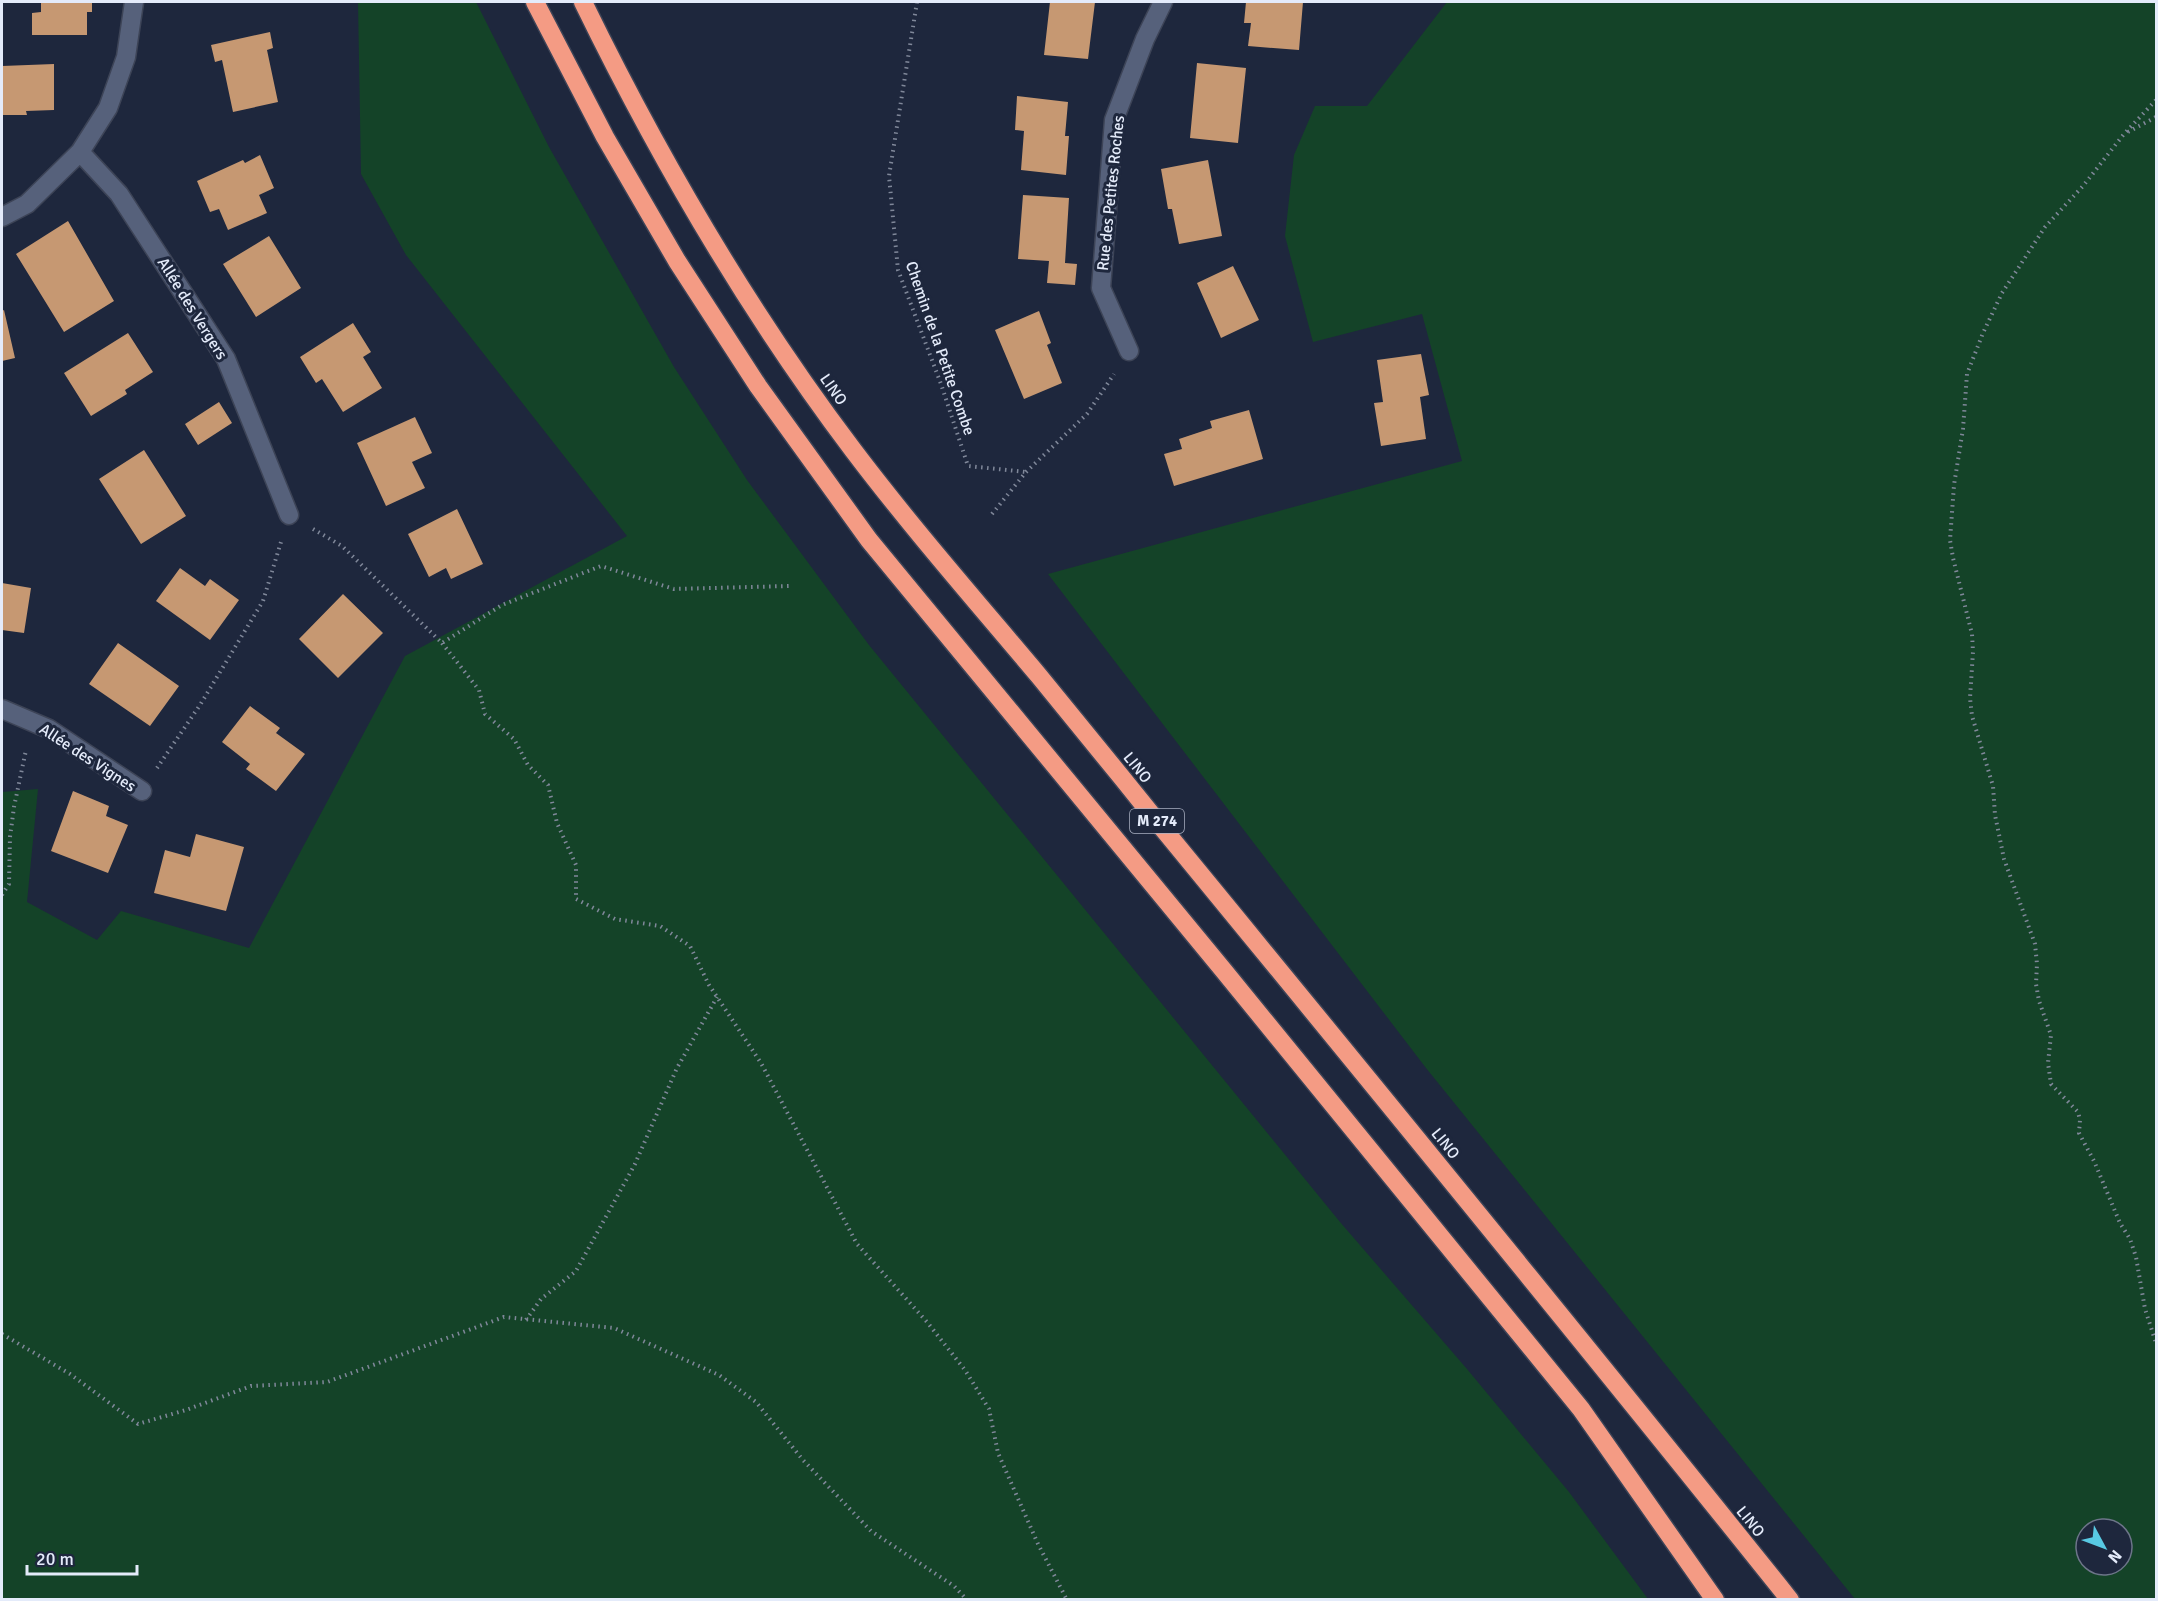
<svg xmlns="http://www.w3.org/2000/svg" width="2158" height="1601" font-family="Signika,sans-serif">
	<rect width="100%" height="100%" fill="#1e273d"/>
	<!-- green -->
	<path fill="#144328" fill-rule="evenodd" d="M 358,2 L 476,2 L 549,147 L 674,367 L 747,480 L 869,645 L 1340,1222 L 1467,1369 L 1569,1492 L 1648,1599 L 2,1599 L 2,792 L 38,789 L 27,902 L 97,940 L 121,911 L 249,948 L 405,656 L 627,536 L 406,255 L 361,174 Z
		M 1447,2 L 2156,2 L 2156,1599 L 1855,1599 L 1426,1068 L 1048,574 L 1462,461 L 1422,314 L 1313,342 L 1285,236 L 1294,155 L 1315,106 L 1367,106 ZM 2086,1529 L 2122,1529 L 2122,1565 L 2086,1565 Z"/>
	<!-- building -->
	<path fill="#c69872" d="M 41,2 L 92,2 L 92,12 L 87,12 L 87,35 L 32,35 L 32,13 L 41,12 Z
		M 1050,2 L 1095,2 L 1088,59 L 1044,55 Z
		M 1246,2 L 1303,2 L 1299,50 L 1248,46 L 1251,23 L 1244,23 Z
		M 270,32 L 273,48 L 267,50 L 278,102 L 233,112 L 222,60 L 215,62 L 211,45 Z
		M 1197,63 L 1246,68 L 1238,143 L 1190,138 Z
		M 54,64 L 54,110 L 26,111 L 27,115 L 2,115 L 2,66 Z
		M 1017,96 L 1068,102 L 1065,136 L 1069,136 L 1066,175 L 1021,170 L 1024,131 L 1015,130 Z
		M 260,155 L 274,188 L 259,195 L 267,213 L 228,230 L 219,209 L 210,212 L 197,181 L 243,160 L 245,163 Z
		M 1208,160 L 1222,236 L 1179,244 L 1172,209 L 1168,209 L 1161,169 Z
		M 1023,195 L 1069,198 L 1065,263 L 1077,264 L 1075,285 L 1047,283 L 1049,261 L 1018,259 Z
		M 68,221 L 114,301 L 64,332 L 16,254 Z
		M 269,236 L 301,288 L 256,317 L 223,264 Z
		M 1233,266 L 1259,320 L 1221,338 L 1197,283 Z
		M 4,310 L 15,358 L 2,361 L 2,311 Z
		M 1039,311 L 1051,343 L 1047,345 L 1062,383 L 1024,399 L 995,330 Z
		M 353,323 L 371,352 L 363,357 L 382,388 L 343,412 L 322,379 L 316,383 L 300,357 Z
		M 128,333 L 153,372 L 125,390 L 127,394 L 91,416 L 64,373 Z
		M 1421,354 L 1429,395 L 1420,397 L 1426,439 L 1381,446 L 1374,403 L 1383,402 L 1377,360 Z
		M 219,402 L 232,423 L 198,445 L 185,424 Z
		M 1249,410 L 1263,459 L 1174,486 L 1164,454 L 1182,449 L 1179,439 L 1212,428 L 1210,421 Z
		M 415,417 L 432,453 L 412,462 L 425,488 L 386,506 L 357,443 Z
		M 144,450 L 186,516 L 141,544 L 99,479 Z
		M 457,509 L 483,564 L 451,579 L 446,568 L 429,577 L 408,534 Z
		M 180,568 L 205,586 L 210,579 L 239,600 L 210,640 L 156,601 Z
		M 2,583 L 31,588 L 24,633 L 2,630 Z
		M 343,594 L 383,633 L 338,678 L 299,639 Z
		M 118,643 L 179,686 L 150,726 L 89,684 Z
		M 250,706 L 280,728 L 276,733 L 305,754 L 276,791 L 246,769 L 250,764 L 222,742 Z
		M 73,791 L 109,806 L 106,816 L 128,825 L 108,873 L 51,851 Z
		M 196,834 L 244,847 L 226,911 L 154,893 L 165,850 L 190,857 Z"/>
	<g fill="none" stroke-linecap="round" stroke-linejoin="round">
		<defs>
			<path id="minor" d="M 80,152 L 119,194 L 226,359 L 289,515
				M 2,217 L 27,204 L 80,152 L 108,108 L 126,57 L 134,2
				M 1129,351 L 1101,288 L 1114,120 L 1145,39 L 1163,2
				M 2,709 L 49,729 L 142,791"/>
			<path id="highway" d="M 535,2 L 605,137 L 677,261 L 758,386 L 869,540 L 1224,971 L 1581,1409 L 1715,1600
				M 583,2 C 659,158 748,311 853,450 C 912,528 976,601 1039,676 C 1079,725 1120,775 1160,825 C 1371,1082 1582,1340 1790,1600"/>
		</defs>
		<!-- minor casing -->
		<use href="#minor" stroke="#3d4457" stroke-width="21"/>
		<!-- highway casing -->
		<use href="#highway" stroke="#3d4457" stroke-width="21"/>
		<!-- path -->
		<path stroke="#80889a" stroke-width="4" stroke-dasharray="1.5 4.5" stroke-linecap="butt" d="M 917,2 L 889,176 L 898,270 L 941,384 L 968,466 L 1026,472
			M 2156,100 L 2124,134 L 2083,186 L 2045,227 L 2002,293 L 1983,333 L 1967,374 L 1963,429 L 1954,485 L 1950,540 L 1953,558 L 1972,634 L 1973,652 L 1970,698 L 1972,716 L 1993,786 L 1995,815 L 2004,859 L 2035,944 L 2037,964 L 2036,984 L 2039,1001 L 2051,1035 L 2048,1063 L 2051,1084 L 2078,1112 L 2080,1120 L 2079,1133 L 2094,1161 L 2120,1223 L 2130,1239 L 2136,1257 L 2145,1309 L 2156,1343
			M 2128,132 L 2156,117
			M 992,514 L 1026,472 L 1087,414 L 1114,374
			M 313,529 L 342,546 L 442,643 L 502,605 L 601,566 L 674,589 L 789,586
			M 442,643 L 479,690 L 485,714 L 514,739 L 528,765 L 548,785 L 557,823 L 576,865 L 576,899 L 615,919 L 660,926 L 690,946 L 709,985 L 761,1063 L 857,1244 L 927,1322 L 965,1370 L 989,1409 L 998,1453 L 1038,1544 L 1067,1600
			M 157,768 L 200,705 L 263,601 L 281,542
			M 2,895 L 9,884 L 10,837 L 14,807 L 26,750
			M 526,1320 L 541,1299 L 576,1271 L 635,1164 L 677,1068 L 717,997
			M 2,1334 L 70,1374 L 138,1424 L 186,1410 L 251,1386 L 327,1382 L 504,1317 L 614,1328 L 719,1375 L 756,1402 L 803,1460 L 871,1531 L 954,1586 L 967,1600"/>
		<!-- minor -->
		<use href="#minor" stroke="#56617b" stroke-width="18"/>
		<!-- highway -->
		<use href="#highway" stroke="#f49b84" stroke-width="18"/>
	</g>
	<g text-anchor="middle" stroke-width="6" stroke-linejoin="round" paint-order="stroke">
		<!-- shield labels -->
		<rect fill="#1e273d" stroke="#a9b0c1" stroke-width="1.5" x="1130" y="809" width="54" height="24" rx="4.5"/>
		<g font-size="15" font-weight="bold" fill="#e4ebfa">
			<text x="1157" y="826">M 274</text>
		</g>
		<!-- street labels -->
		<g font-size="16" fill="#e4ebfa" stroke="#1e273d">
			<text transform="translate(1110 193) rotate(-84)" y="6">Rue des Petites Roches</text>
			<text transform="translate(193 308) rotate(58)" y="6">Allée des Vergers</text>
			<text transform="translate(941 348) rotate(71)" y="6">Chemin de la Petite Combe</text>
			<text transform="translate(834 389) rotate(55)" y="6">LINO</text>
			<text transform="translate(88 757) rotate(33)" y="6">Allée des Vignes</text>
			<text transform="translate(1138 767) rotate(51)" y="6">LINO</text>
			<text transform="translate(1446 1143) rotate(51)" y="6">LINO</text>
			<text transform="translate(1751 1521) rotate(51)" y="6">LINO</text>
		</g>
	</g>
	<!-- border -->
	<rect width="2158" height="1601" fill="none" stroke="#e4ebfa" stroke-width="6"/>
	<!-- north arrow -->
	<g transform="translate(2104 1547) rotate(131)"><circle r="28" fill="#1e273d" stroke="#6d7589" stroke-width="1.5"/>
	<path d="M0-4.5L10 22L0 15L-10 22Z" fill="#58c9e3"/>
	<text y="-9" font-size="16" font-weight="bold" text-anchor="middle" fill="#e4ebfa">N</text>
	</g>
	<!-- scale -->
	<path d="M27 1565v9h110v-9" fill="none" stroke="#e4ebfa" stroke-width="3"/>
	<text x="36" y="1565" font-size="18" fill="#e4ebfa" stroke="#1e273d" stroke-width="4.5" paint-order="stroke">20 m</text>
</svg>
